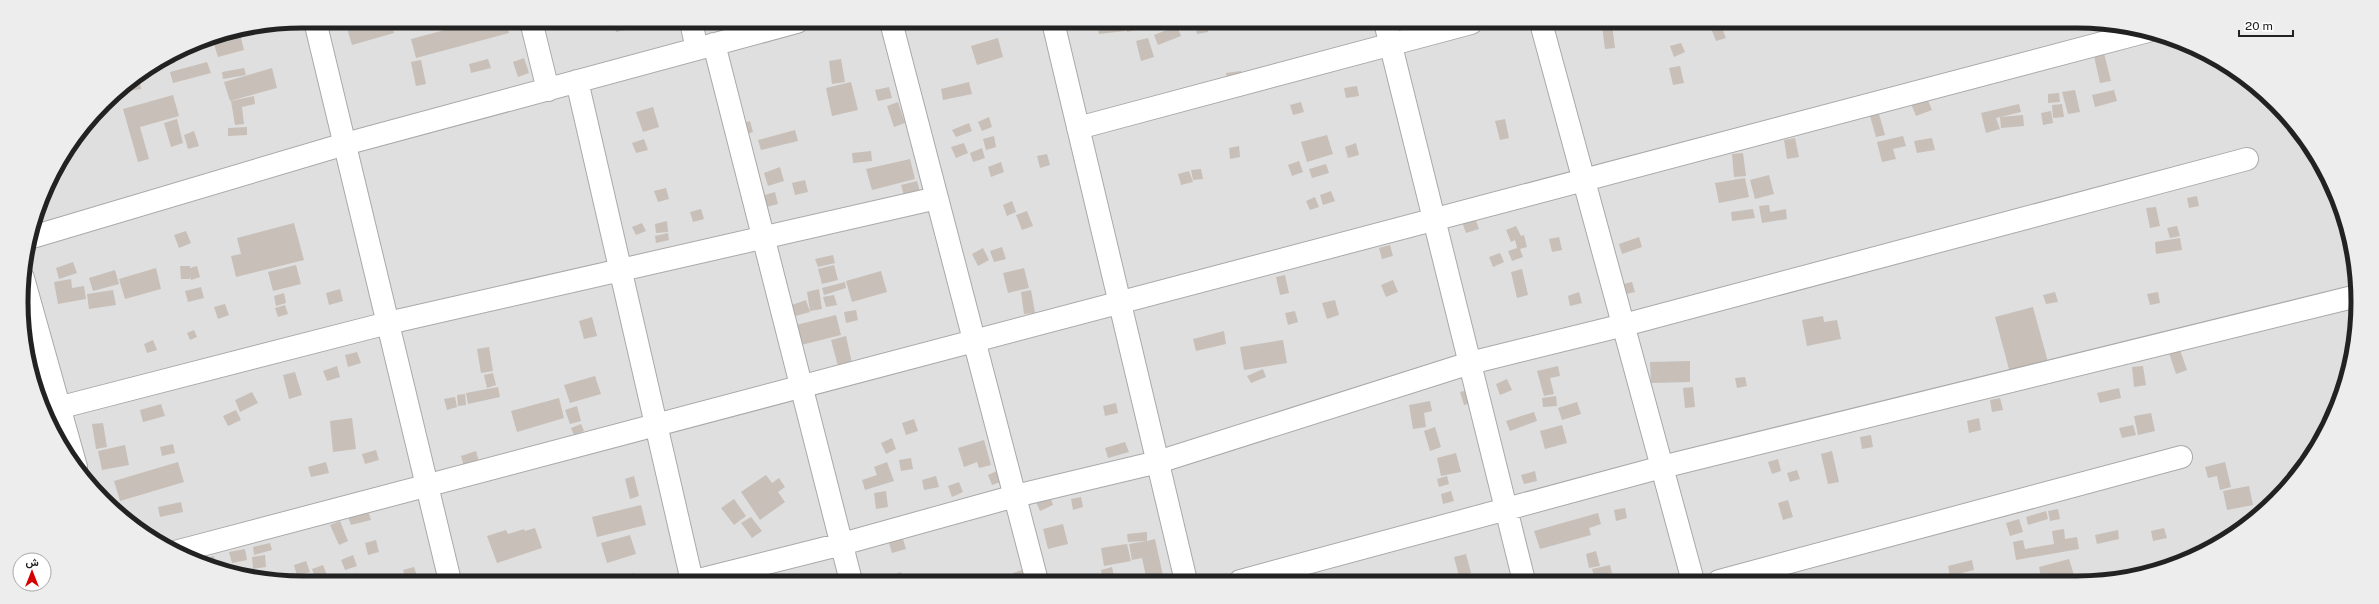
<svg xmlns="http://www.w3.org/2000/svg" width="2379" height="604" font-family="'Public Sans',Vazirmatn,sans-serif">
	<rect width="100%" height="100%" fill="#f2efe9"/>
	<!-- residential -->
	<path fill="#e0dfdf" d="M 302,21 L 2114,23 L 2168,36 L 2218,59 L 2262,91 L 2300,131 L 2329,178 L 2348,229 L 2357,284 L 2356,339 L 2329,426 L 2276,501 L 2201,554 L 2113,581 L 265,581 L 211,568 L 162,545 L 117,513 L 79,473 L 36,392 L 23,338 L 22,283 L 31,229 L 50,178 L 79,131 L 117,91 L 195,42 L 247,26 Z"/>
	<!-- building -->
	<path fill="#c7bfb8" d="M 359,21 L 391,21 L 394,33 L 352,45 L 346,25 Z
		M 407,21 L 418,21 L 420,27 L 409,29 Z
		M 479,21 L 506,21 L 509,33 L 416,58 L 411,39 Z
		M 620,21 L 632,21 L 634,28 L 616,32 L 614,23 Z
		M 1001,22 L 1013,22 L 1013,24 L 1003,27 Z
		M 1124,22 L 1125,31 L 1099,34 L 1097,24 Z
		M 1125,22 L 1146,22 L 1147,28 L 1127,32 Z
		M 1206,22 L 1208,32 L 1197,34 L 1195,23 Z
		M 1709,23 L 1720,23 L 1726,38 L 1716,41 Z
		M 1973,23 L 1993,23 L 1994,25 L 1975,30 Z
		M 1612,24 L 1615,48 L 1605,49 L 1602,26 Z
		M 1177,26 L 1181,36 L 1158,45 L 1154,35 Z
		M 239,30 L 244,50 L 218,57 L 212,38 Z
		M 998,38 L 1003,57 L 977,65 L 971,46 Z
		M 1148,38 L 1154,57 L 1141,61 L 1136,41 Z
		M 1681,43 L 1685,52 L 1674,57 L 1670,46 Z
		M 2104,53 L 2111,81 L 2100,83 L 2094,56 Z
		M 174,55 L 175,63 L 165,65 L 164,61 Z
		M 524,58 L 529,73 L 518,77 L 513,62 Z
		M 488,59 L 491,68 L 471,73 L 469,64 Z
		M 841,59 L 845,82 L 832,84 L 829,61 Z
		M 421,60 L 426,84 L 416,86 L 411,62 Z
		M 207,62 L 211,73 L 173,83 L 170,72 Z
		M 1680,66 L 1684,83 L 1673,85 L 1669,68 Z
		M 244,68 L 246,75 L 223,79 L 222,72 Z
		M 272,68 L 277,88 L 230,101 L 224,82 Z
		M 1241,71 L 1242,80 L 1227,81 L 1226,73 Z
		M 139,77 L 141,89 L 115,93 L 117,91 Z
		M 851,82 L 858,110 L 832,116 L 826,88 Z
		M 969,82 L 972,94 L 943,100 L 941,89 Z
		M 1357,86 L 1359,96 L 1346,98 L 1344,88 Z
		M 889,87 L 892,98 L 878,101 L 875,90 Z
		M 2075,90 L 2080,112 L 2068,114 L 2062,92 Z
		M 2114,90 L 2117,101 L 2095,107 L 2092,95 Z
		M 1925,93 L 1932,110 L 1916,116 L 1909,99 Z
		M 2059,93 L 2060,102 L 2048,103 L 2048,94 Z
		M 173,95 L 179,116 L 140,127 L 149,159 L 138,162 L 123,109 Z
		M 254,96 L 255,104 L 242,107 L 244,124 L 235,125 L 231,101 Z
		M 898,102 L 905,123 L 894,127 L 887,106 Z
		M 1301,102 L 1304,112 L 1293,115 L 1290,105 Z
		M 2019,104 L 2021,112 L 1996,118 L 2000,129 L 1986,133 L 1981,113 Z
		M 2062,104 L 2064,117 L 2053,118 L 2052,105 Z
		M 653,107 L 659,127 L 643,132 L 636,112 Z
		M 2051,111 L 2053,123 L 2043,125 L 2041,113 Z
		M 1879,114 L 1885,135 L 1876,137 L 1870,116 Z
		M 2023,115 L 2024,126 L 2001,128 L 2000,117 Z
		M 989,117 L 992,127 L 982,131 L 978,122 Z
		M 177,119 L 183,143 L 171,147 L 164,123 Z
		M 1505,119 L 1509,138 L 1500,140 L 1495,121 Z
		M 750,121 L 753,132 L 741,136 L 738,125 Z
		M 969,123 L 972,131 L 956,137 L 952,130 Z
		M 247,127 L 247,135 L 228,136 L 228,128 Z
		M 795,130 L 798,141 L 761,150 L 758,140 Z
		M 194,131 L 199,146 L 188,149 L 184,135 Z
		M 1327,135 L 1333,154 L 1307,162 L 1301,142 Z
		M 994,136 L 996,147 L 986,150 L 983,139 Z
		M 1903,136 L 1906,146 L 1893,149 L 1896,159 L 1882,162 L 1877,142 Z
		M 1795,138 L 1799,157 L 1787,159 L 1784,140 Z
		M 1932,138 L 1935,150 L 1917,153 L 1914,141 Z
		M 644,139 L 648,150 L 636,153 L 632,143 Z
		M 964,143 L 968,153 L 956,158 L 951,147 Z
		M 1356,143 L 1359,155 L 1348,158 L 1345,147 Z
		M 1239,146 L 1240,157 L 1230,159 L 1229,148 Z
		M 982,148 L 985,158 L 973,162 L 970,153 Z
		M 871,151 L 872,161 L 853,163 L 852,153 Z
		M 1743,153 L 1746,176 L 1734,177 L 1732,154 Z
		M 1047,154 L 1050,165 L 1040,168 L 1037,156 Z
		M 910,159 L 915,179 L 872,190 L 866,169 Z
		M 1299,161 L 1303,172 L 1292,176 L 1288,165 Z
		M 1001,162 L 1004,172 L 991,177 L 988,167 Z
		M 1326,164 L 1329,173 L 1312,178 L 1309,169 Z
		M 780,167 L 784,181 L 768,186 L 764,173 Z
		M 1201,169 L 1203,179 L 1193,180 L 1191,170 Z
		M 1189,171 L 1193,182 L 1181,185 L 1178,174 Z
		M 1769,175 L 1774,194 L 1755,199 L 1750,180 Z
		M 1745,178 L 1749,197 L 1719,203 L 1715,183 Z
		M 805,180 L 808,192 L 795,195 L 792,183 Z
		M 917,181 L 920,192 L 904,196 L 901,185 Z
		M 666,188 L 669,199 L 658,202 L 654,191 Z
		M 1331,191 L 1335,201 L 1323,205 L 1320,195 Z
		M 775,192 L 778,204 L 755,210 L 751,199 Z
		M 2197,196 L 2199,206 L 2189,208 L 2187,198 Z
		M 1315,197 L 1319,207 L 1310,210 L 1306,201 Z
		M 1012,201 L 1016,212 L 1007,216 L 1003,205 Z
		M 1769,205 L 1770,212 L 1786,209 L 1787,219 L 1762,223 L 1759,206 Z
		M 2156,207 L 2160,226 L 2150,228 L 2146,208 Z
		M 701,209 L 704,219 L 693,222 L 690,212 Z
		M 1753,209 L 1755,218 L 1732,221 L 1731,212 Z
		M 1027,211 L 1033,226 L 1022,230 L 1016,215 Z
		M 1475,218 L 1479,229 L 1466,233 L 1462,222 Z
		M 667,221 L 668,232 L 656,233 L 655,224 Z
		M 294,223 L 304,260 L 236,277 L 231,256 L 241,254 L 237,238 Z
		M 642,223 L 646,231 L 636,235 L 632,227 Z
		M 1516,226 L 1521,236 L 1524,235 L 1527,247 L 1520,249 L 1523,257 L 1512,261 L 1508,251 L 1517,248 L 1515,240 L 1511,242 L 1506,230 Z
		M 2177,226 L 2180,236 L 2170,238 L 2167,228 Z
		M 186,231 L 191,243 L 179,248 L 174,235 Z
		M 668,233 L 669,240 L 656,243 L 655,236 Z
		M 1559,237 L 1562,250 L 1552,252 L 1549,239 Z
		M 1639,237 L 1642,247 L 1622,254 L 1619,244 Z
		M 2180,238 L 2182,250 L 2156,254 L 2155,242 Z
		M 1390,245 L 1393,256 L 1382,259 L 1379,248 Z
		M 1002,247 L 1006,259 L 994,262 L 990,251 Z
		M 983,248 L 989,260 L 978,266 L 972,254 Z
		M 1500,253 L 1504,262 L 1493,267 L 1489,257 Z
		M 833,255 L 835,263 L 818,267 L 815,259 Z
		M 73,262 L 77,273 L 59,279 L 56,268 Z
		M 296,265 L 301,284 L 273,291 L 268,272 Z
		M 834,265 L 838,280 L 822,284 L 818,269 Z
		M 180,266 L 190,266 L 190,268 L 197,266 L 200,277 L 191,280 L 190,276 L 190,279 L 181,279 Z
		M 156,268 L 161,289 L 125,299 L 119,279 Z
		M 1024,268 L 1029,288 L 1008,293 L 1003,273 Z
		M 1522,269 L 1528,295 L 1517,298 L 1511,272 Z
		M 115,270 L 119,284 L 93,291 L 89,278 Z
		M 881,271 L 887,292 L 852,302 L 846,281 Z
		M 1285,275 L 1289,293 L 1280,295 L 1276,277 Z
		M 71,279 L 72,288 L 84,286 L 86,299 L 58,304 L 54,282 Z
		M 1393,280 L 1398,292 L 1386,297 L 1381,285 Z
		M 845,282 L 846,288 L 824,295 L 822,288 Z
		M 1632,282 L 1635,292 L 1613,297 L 1611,287 Z
		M 201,287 L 204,298 L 188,302 L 185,291 Z
		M 340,289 L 343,301 L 329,305 L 326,293 Z
		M 819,289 L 822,309 L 810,311 L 807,292 Z
		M 113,290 L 116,305 L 89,309 L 87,294 Z
		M 1031,290 L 1035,313 L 1024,314 L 1021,292 Z
		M 1579,292 L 1582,303 L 1570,306 L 1568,296 Z
		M 2055,292 L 2058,302 L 2046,304 L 2043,295 Z
		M 2158,292 L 2160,303 L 2150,305 L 2147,294 Z
		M 284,293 L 286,303 L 276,306 L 274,296 Z
		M 834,295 L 837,305 L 826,307 L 823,297 Z
		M 806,300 L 810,312 L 792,317 L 789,306 Z
		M 1335,300 L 1339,315 L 1327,319 L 1322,303 Z
		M 225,304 L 229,315 L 218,319 L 214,307 Z
		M 285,305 L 288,314 L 278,317 L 275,308 Z
		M 2033,307 L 2048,362 L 2010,373 L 1995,317 Z
		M 856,310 L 858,320 L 846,323 L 844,312 Z
		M 1295,311 L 1298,322 L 1288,325 L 1285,313 Z
		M 836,315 L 841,335 L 793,347 L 788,327 Z
		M 1823,316 L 1824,322 L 1837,320 L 1841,339 L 1807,346 L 1802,320 Z
		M 592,317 L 597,336 L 584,339 L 579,321 Z
		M 194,330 L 197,337 L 190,340 L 187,333 Z
		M 1224,331 L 1226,344 L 1196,351 L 1193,339 Z
		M 846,336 L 852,363 L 838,366 L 831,340 Z
		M 153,340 L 157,350 L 147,353 L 144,344 Z
		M 1283,340 L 1287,363 L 1244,370 L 1240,347 Z
		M 489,347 L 493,371 L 481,373 L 477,349 Z
		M 2180,350 L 2187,370 L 2176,374 L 2169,353 Z
		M 357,352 L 361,363 L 348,367 L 345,355 Z
		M 1690,361 L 1690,382 L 1651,383 L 1650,362 Z
		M 337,366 L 340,377 L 327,381 L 323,371 Z
		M 1558,366 L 1560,376 L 1550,378 L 1554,394 L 1544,396 L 1537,371 Z
		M 2143,366 L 2146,385 L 2134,387 L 2132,367 Z
		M 1263,369 L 1266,377 L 1251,383 L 1247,376 Z
		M 295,372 L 302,395 L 289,399 L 283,375 Z
		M 493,373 L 496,385 L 487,388 L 484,375 Z
		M 595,376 L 601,394 L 570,403 L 564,385 Z
		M 1745,377 L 1747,386 L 1737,388 L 1735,378 Z
		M 1507,379 L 1512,390 L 1500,395 L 1496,384 Z
		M 498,387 L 500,397 L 468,404 L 466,393 Z
		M 1693,387 L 1695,407 L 1685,408 L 1683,388 Z
		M 2119,388 L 2121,398 L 2100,403 L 2097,393 Z
		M 1472,389 L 1475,402 L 1464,405 L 1460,392 Z
		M 252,392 L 258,403 L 240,412 L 235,400 Z
		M 465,394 L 466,405 L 458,406 L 457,395 Z
		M 1556,396 L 1557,406 L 1543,407 L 1542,398 Z
		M 455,397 L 457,407 L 447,410 L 444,399 Z
		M 559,398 L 564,418 L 517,432 L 511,411 Z
		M 2000,398 L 2003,410 L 1992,412 L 1990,400 Z
		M 1430,401 L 1432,411 L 1424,413 L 1426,427 L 1413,429 L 1409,405 Z
		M 1577,402 L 1581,414 L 1562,420 L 1558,408 Z
		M 1116,403 L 1118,413 L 1105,416 L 1103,406 Z
		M 161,404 L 165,416 L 143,422 L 140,410 Z
		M 577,406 L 581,421 L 570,424 L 565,410 Z
		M 236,410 L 241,420 L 228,426 L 223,416 Z
		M 1534,412 L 1537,421 L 1510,431 L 1506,421 Z
		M 2151,413 L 2155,431 L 2138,435 L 2134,416 Z
		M 352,418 L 356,449 L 333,452 L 330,421 Z
		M 1979,418 L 1981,430 L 1969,433 L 1967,421 Z
		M 914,419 L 918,431 L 906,435 L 902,423 Z
		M 103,423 L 107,447 L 96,449 L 92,424 Z
		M 581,424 L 584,431 L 574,435 L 571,428 Z
		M 1562,425 L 1567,443 L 1545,449 L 1540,431 Z
		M 2133,425 L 2136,435 L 2122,438 L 2119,428 Z
		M 1435,427 L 1441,447 L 1430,451 L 1424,431 Z
		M 1871,435 L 1873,447 L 1862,449 L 1860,437 Z
		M 892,438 L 896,449 L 886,454 L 881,443 Z
		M 984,440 L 991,465 L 979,468 L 977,462 L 964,467 L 958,448 Z
		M 1125,442 L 1129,452 L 1108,458 L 1105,448 Z
		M 173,444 L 175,453 L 162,456 L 160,447 Z
		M 125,445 L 129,465 L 102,470 L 98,451 Z
		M 376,450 L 379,460 L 365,464 L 362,454 Z
		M 476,451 L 479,462 L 464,467 L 461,456 Z
		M 1832,451 L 1839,482 L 1828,484 L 1821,454 Z
		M 1456,453 L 1461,472 L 1441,476 L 1437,458 Z
		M 911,458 L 913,469 L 901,471 L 899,460 Z
		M 1778,459 L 1781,471 L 1772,474 L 1768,462 Z
		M 178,462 L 184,482 L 120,501 L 114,481 Z
		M 326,462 L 329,473 L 311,477 L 308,467 Z
		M 887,462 L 894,481 L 865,490 L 862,480 L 877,475 L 874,467 Z
		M 2225,462 L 2231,487 L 2220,490 L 2217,476 L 2208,478 L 2205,467 Z
		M 999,470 L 1003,481 L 992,485 L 988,475 Z
		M 1797,470 L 1800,479 L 1790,482 L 1787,473 Z
		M 1535,471 L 1537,481 L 1524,484 L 1521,475 Z
		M 766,475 L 772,483 L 779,478 L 785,487 L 778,492 L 785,502 L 760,520 L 741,492 Z
		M 634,476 L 639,496 L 630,499 L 625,479 Z
		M 936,476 L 939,487 L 924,490 L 922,480 Z
		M 1447,476 L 1449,484 L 1439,487 L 1437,479 Z
		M 959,482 L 963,492 L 952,497 L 948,486 Z
		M 2249,486 L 2253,505 L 2227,510 L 2223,491 Z
		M 886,491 L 888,507 L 876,509 L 874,493 Z
		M 1451,491 L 1454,501 L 1443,504 L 1441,494 Z
		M 1050,496 L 1053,505 L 1040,511 L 1036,502 Z
		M 1081,497 L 1083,507 L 1073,510 L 1071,499 Z
		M 734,499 L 746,516 L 734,525 L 721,508 Z
		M 1788,500 L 1793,517 L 1783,520 L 1778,503 Z
		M 181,502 L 183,512 L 160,517 L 158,507 Z
		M 641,505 L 646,525 L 597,537 L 592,517 Z
		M 1625,508 L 1627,518 L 1616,521 L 1614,510 Z
		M 2058,509 L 2060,519 L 2050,521 L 2048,511 Z
		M 368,511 L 371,520 L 351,525 L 348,517 Z
		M 2046,511 L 2048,519 L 2028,525 L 2026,517 Z
		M 1598,513 L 1601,524 L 1589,528 L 1591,535 L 1540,549 L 1534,531 Z
		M 751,517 L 762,531 L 752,538 L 741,523 Z
		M 2019,519 L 2023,532 L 2010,536 L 2006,523 Z
		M 340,521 L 348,541 L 339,545 L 330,525 Z
		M 1063,524 L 1068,544 L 1048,549 L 1043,529 Z
		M 535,528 L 542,548 L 497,563 L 487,536 L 506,530 L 508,534 L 524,529 L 525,531 Z
		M 2164,528 L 2167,538 L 2153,541 L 2151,531 Z
		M 2064,529 L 2065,539 L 2077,537 L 2079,549 L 2016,560 L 2013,542 L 2023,540 L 2025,549 L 2054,544 L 2052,531 Z
		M 2118,530 L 2119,539 L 2097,544 L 2095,535 Z
		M 1147,532 L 1147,541 L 1155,539 L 1164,580 L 1147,581 L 1142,558 L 1132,560 L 1129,544 L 1147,541 L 1128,542 L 1127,534 Z
		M 630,535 L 636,554 L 607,563 L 601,543 Z
		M 903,539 L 906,549 L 892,553 L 889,543 Z
		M 376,540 L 379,552 L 368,555 L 365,543 Z
		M 270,543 L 272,550 L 254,555 L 253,547 Z
		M 1127,544 L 1131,561 L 1104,566 L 1101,548 Z
		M 245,549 L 247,560 L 232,563 L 229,552 Z
		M 1596,551 L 1600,566 L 1589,568 L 1586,554 Z
		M 1466,554 L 1471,573 L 1459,576 L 1454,557 Z
		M 265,555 L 266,567 L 253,569 L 252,557 Z
		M 353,555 L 357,566 L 345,570 L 341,560 Z
		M 214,556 L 216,565 L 209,567 L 203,564 L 202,559 Z
		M 2069,559 L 2075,578 L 2065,581 L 2042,581 L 2039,567 Z
		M 1972,560 L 1974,570 L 1950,576 L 1948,566 Z
		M 306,561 L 310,572 L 297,576 L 294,565 Z
		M 323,565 L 327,575 L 316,580 L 312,569 Z
		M 1610,565 L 1612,573 L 1594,576 L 1592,569 Z
		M 414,567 L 417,576 L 406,579 L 403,570 Z
		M 1112,567 L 1115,581 L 1103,581 L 1101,570 Z
		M 1024,569 L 1027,579 L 1016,581 L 1013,573 Z
		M 273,572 L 275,581 L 256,578 L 255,577 Z
		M 901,572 L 904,581 L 889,581 L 888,577 Z
		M 293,573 L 297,581 L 284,581 L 283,577 Z
		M 357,573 L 360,581 L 347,581 L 346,578 Z
		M 634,573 L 635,581 L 610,581 L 609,580 Z
		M 780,574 L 782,581 L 759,581 L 759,580 Z
		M 1822,574 L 1824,581 L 1812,581 L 1811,577 Z
		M 1571,575 L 1571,581 L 1550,581 L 1550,577 Z"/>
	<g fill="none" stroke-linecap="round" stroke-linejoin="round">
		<defs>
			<path id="minor" d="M 315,21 L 450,581
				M 531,21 L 548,90
				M 691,22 L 697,49
				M 891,22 L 1037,581
				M 1053,22 L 1186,581
				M 1385,22 L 1524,581
				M 1541,23 L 1693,581
				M 714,44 L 851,581
				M 577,81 L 692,581
				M 1078,128 L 1471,23
				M 29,238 L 345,144 L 797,22
				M 23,278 L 76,467
				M 46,411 L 388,323 L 937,198
				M 175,552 L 2148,31
				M 695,581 L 842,544 L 1015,496 L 1158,462 L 1470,363 L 1624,325 L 2247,159
				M 1240,581 L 1662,467 L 2357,296
				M 1719,581 L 2181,457"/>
		</defs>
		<!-- minor casing -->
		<use href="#minor" stroke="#a9a9a9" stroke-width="24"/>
		<!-- minor -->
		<use href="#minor" stroke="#fff" stroke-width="22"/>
	</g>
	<!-- crop -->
	<path d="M0 0H2379V604H0ZM302 28H2077A274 274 0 0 1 2351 302V302A274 274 0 0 1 2077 576H302A274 274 0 0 1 28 302V302A274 274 0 0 1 302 28Z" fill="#ededed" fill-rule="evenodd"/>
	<path fill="none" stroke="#222" stroke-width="5" d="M302 28H2077A274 274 0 0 1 2351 302V302A274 274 0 0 1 2077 576H302A274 274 0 0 1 28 302V302A274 274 0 0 1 302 28Z"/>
	<!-- north arrow -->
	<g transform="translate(32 572)"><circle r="19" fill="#ffffff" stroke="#a7a7a7"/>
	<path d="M0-3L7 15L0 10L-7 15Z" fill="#d40000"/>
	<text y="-6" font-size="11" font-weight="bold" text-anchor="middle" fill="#222222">ش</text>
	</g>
	<!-- scale -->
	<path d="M2239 30v6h54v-6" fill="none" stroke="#222222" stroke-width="2"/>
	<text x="2245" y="30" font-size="12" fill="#222222" stroke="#ffffff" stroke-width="3" paint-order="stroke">20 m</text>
</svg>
